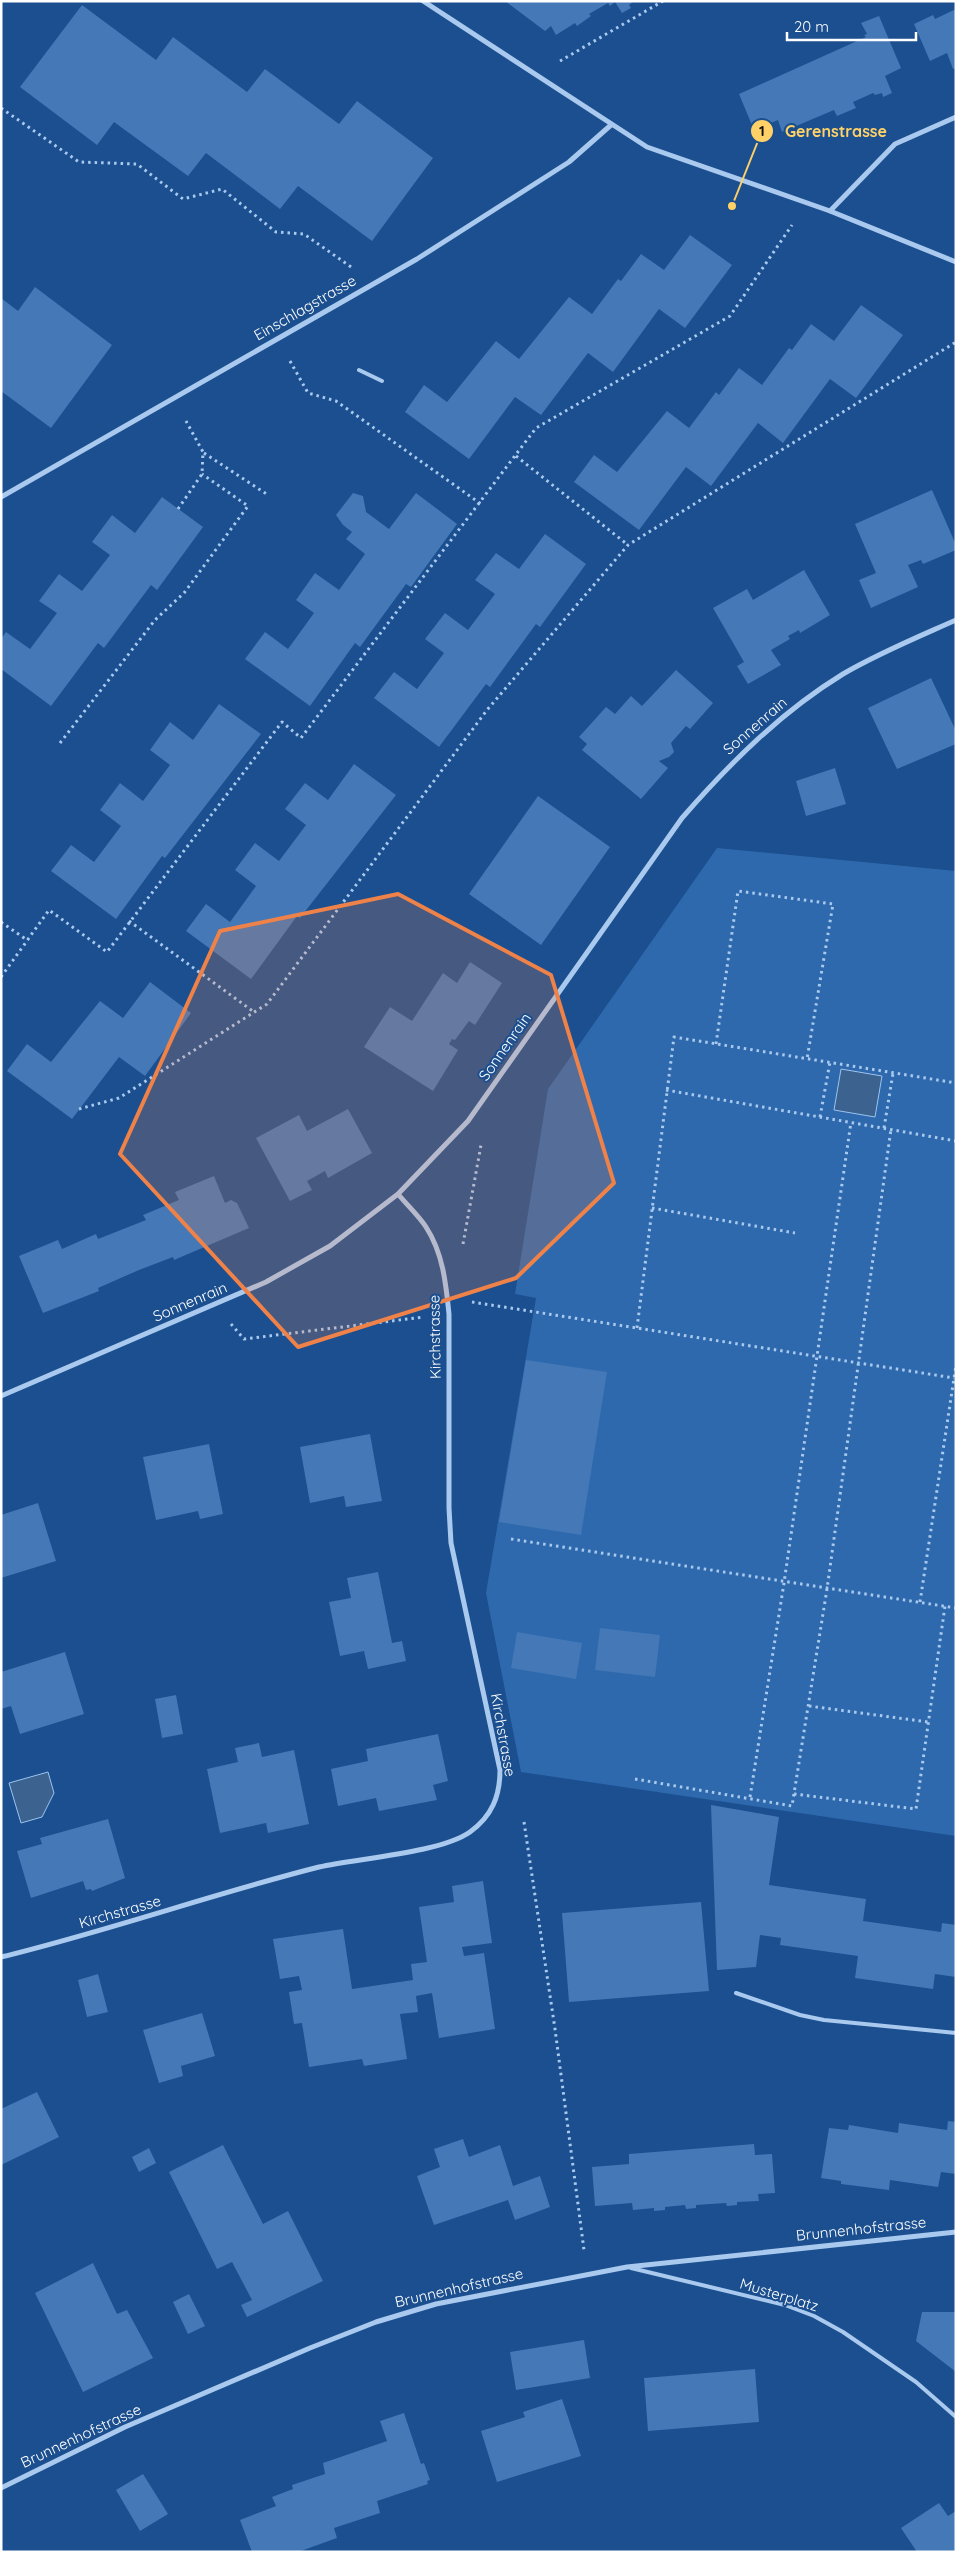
<svg xmlns="http://www.w3.org/2000/svg" width="957" height="2553" font-family="Quicksand,sans-serif">
	<rect width="100%" height="100%" fill="#1b4f8f"/>
	<!-- green -->
	<path fill="#2e69ad" d="M 717,848 L 956,871 L 956,1836 L 521,1772 L 486,1593 L 536,1298 L 515,1294 L 548,1089 Z"/>
	<!-- water -->
	<path fill="#3c6290" stroke="#9cc4f0" d="M 841,1069 L 882,1076 L 875,1117 L 834,1110 Z
		M 48,1772 L 54,1793 L 42,1817 L 21,1823 L 9,1783 Z"/>
	<!-- building -->
	<path fill="#4478b7" d="M 505,1 L 634,1 L 629,5 L 631,8 L 622,13 L 615,2 L 610,6 L 608,3 L 589,14 L 591,16 L 577,26 L 575,23 L 556,35 L 551,26 L 545,31 Z
		M 82,5 L 156,60 L 173,37 L 247,92 L 265,69 L 339,124 L 357,101 L 433,158 L 372,241 L 298,186 L 280,209 L 206,153 L 188,176 L 114,122 L 97,145 L 20,87 Z
		M 956,9 L 956,68 L 953,69 L 947,53 L 930,61 L 914,24 L 933,15 L 935,19 Z
		M 879,16 L 901,68 L 885,76 L 892,93 L 883,97 L 882,93 L 875,95 L 873,93 L 853,102 L 856,108 L 837,116 L 834,110 L 782,132 L 778,120 L 754,130 L 739,94 L 866,37 L 864,35 L 867,34 L 861,23 Z
		M 690,235 L 732,265 L 685,328 L 659,309 L 613,372 L 588,353 L 541,415 L 515,397 L 469,459 L 405,412 L 424,385 L 447,402 L 496,341 L 519,359 L 569,297 L 592,314 L 618,279 L 621,281 L 641,254 L 664,270 Z
		M 35,287 L 112,345 L 51,428 L 1,391 L 1,298 L 18,311 Z
		M 861,305 L 903,335 L 856,398 L 830,379 L 783,443 L 758,423 L 711,486 L 686,467 L 639,530 L 574,482 L 594,455 L 617,472 L 667,411 L 689,428 L 716,392 L 719,395 L 739,368 L 762,385 L 789,348 L 792,350 L 811,324 L 834,341 Z
		M 932,490 L 956,545 L 956,550 L 923,564 L 921,560 L 908,565 L 918,587 L 871,608 L 859,580 L 876,573 L 855,524 Z
		M 353,493 L 363,496 L 366,512 L 389,529 L 416,493 L 457,524 L 411,587 L 406,584 L 360,647 L 355,643 L 310,706 L 245,659 L 265,632 L 288,649 L 314,613 L 296,600 L 315,573 L 339,590 L 365,554 L 346,539 L 352,532 L 343,525 L 336,515 Z
		M 162,497 L 203,527 L 157,590 L 151,585 L 104,648 L 98,643 L 51,706 L 1,669 L 1,639 L 6,632 L 30,649 L 57,613 L 39,601 L 59,574 L 82,591 L 110,555 L 92,542 L 112,515 L 135,533 Z
		M 545,534 L 586,564 L 540,627 L 536,624 L 490,687 L 486,684 L 439,747 L 374,698 L 394,672 L 417,689 L 444,653 L 425,639 L 445,613 L 468,630 L 495,594 L 475,580 L 496,553 L 519,569 Z
		M 804,570 L 830,615 L 800,633 L 799,630 L 788,636 L 790,639 L 771,650 L 781,665 L 748,684 L 737,666 L 744,662 L 713,608 L 747,589 L 753,600 Z
		M 676,670 L 713,703 L 690,729 L 686,726 L 671,743 L 674,752 L 669,757 L 659,761 L 668,768 L 641,799 L 582,750 L 587,744 L 579,737 L 606,707 L 615,714 L 631,696 L 642,706 Z
		M 931,678 L 956,731 L 956,744 L 897,769 L 868,708 Z
		M 219,704 L 261,734 L 165,858 L 162,856 L 116,919 L 51,871 L 71,845 L 94,862 L 121,826 L 100,810 L 120,783 L 143,801 L 170,765 L 150,750 L 170,722 L 193,740 Z
		M 354,764 L 396,795 L 300,918 L 297,916 L 251,979 L 186,931 L 206,904 L 230,922 L 256,886 L 235,870 L 255,843 L 279,861 L 306,825 L 285,809 L 305,783 L 328,800 Z
		M 835,768 L 846,804 L 806,816 L 796,781 Z
		M 538,796 L 610,847 L 541,945 L 469,894 Z
		M 470,962 L 502,983 L 475,1025 L 469,1021 L 455,1040 L 452,1039 L 449,1044 L 458,1050 L 433,1091 L 364,1047 L 390,1007 L 412,1021 L 443,973 L 457,983 Z
		M 150,982 L 191,1013 L 145,1076 L 119,1057 L 72,1119 L 7,1071 L 27,1044 L 51,1062 L 100,1001 L 123,1018 Z
		M 348,1109 L 372,1153 L 328,1178 L 325,1171 L 307,1181 L 312,1190 L 290,1201 L 256,1138 L 299,1115 L 307,1131 Z
		M 214,1176 L 225,1203 L 231,1200 L 237,1203 L 249,1228 L 174,1260 L 173,1257 L 139,1270 L 98,1288 L 99,1291 L 43,1313 L 19,1256 L 58,1240 L 62,1249 L 96,1234 L 98,1239 L 146,1220 L 143,1215 L 179,1200 L 175,1192 Z
		M 526,1360 L 607,1372 L 581,1535 L 499,1522 Z
		M 370,1434 L 382,1501 L 346,1507 L 344,1496 L 310,1503 L 300,1447 Z
		M 209,1444 L 223,1514 L 200,1519 L 198,1511 L 156,1520 L 143,1457 Z
		M 38,1503 L 56,1561 L 1,1578 L 1,1515 Z
		M 378,1572 L 392,1643 L 402,1641 L 406,1661 L 368,1669 L 364,1651 L 340,1656 L 329,1602 L 351,1598 L 347,1578 Z
		M 600,1628 L 660,1635 L 655,1677 L 595,1670 Z
		M 517,1632 L 582,1643 L 576,1679 L 511,1668 Z
		M 65,1652 L 84,1714 L 20,1734 L 11,1706 L 1,1709 L 1,1672 Z
		M 176,1695 L 183,1734 L 162,1738 L 155,1699 Z
		M 438,1734 L 448,1781 L 433,1785 L 437,1800 L 379,1811 L 376,1798 L 338,1806 L 331,1769 L 368,1761 L 366,1749 Z
		M 259,1743 L 262,1757 L 294,1750 L 309,1824 L 268,1833 L 266,1823 L 220,1833 L 207,1769 L 238,1762 L 235,1748 Z
		M 711,1805 L 779,1817 L 769,1885 L 866,1899 L 863,1921 L 941,1932 L 942,1923 L 956,1925 L 956,1977 L 935,1974 L 933,1989 L 855,1978 L 858,1956 L 780,1945 L 781,1938 L 760,1935 L 756,1967 L 717,1970 Z
		M 108,1819 L 125,1878 L 92,1891 L 91,1889 L 86,1890 L 83,1881 L 31,1898 L 17,1851 L 42,1844 L 40,1838 Z
		M 483,1881 L 492,1943 L 462,1947 L 464,1956 L 484,1953 L 495,2029 L 439,2038 L 432,1993 L 416,1996 L 418,2012 L 400,2014 L 407,2059 L 364,2066 L 362,2059 L 309,2067 L 302,2023 L 294,2024 L 289,1992 L 302,1990 L 299,1976 L 280,1979 L 273,1939 L 343,1929 L 352,1989 L 413,1980 L 411,1964 L 427,1962 L 419,1907 L 454,1902 L 452,1886 Z
		M 701,1902 L 709,1991 L 569,2002 L 562,1913 Z
		M 98,1974 L 108,2012 L 87,2017 L 78,1980 Z
		M 202,2013 L 215,2056 L 181,2066 L 183,2076 L 159,2083 L 143,2030 Z
		M 37,2092 L 59,2137 L 1,2165 L 1,2109 Z
		M 948,2121 L 956,2122 L 956,2174 L 941,2172 L 938,2187 L 890,2180 L 889,2190 L 841,2184 L 841,2181 L 821,2178 L 829,2128 L 848,2130 L 849,2125 L 898,2133 L 899,2123 L 947,2130 Z
		M 463,2139 L 469,2157 L 500,2145 L 513,2186 L 540,2176 L 550,2207 L 515,2220 L 508,2200 L 434,2225 L 417,2176 L 440,2167 L 434,2149 Z
		M 754,2144 L 755,2155 L 772,2154 L 775,2193 L 758,2194 L 759,2201 L 737,2202 L 737,2205 L 727,2206 L 726,2203 L 696,2205 L 696,2208 L 686,2209 L 685,2205 L 665,2207 L 665,2210 L 654,2211 L 654,2208 L 633,2210 L 632,2203 L 595,2206 L 592,2167 L 629,2164 L 629,2154 Z
		M 223,2145 L 263,2224 L 288,2211 L 323,2281 L 247,2317 L 241,2305 L 252,2300 L 232,2262 L 217,2269 L 169,2172 Z
		M 149,2148 L 156,2163 L 139,2172 L 132,2157 Z
		M 93,2263 L 117,2314 L 127,2310 L 153,2358 L 83,2392 L 35,2293 Z
		M 189,2294 L 205,2326 L 188,2334 L 173,2302 Z
		M 922,2312 L 956,2312 L 956,2372 L 916,2341 Z
		M 584,2340 L 590,2378 L 516,2390 L 510,2352 Z
		M 755,2369 L 759,2422 L 648,2431 L 644,2378 Z
		M 562,2399 L 581,2456 L 497,2482 L 481,2431 L 525,2417 L 523,2412 Z
		M 404,2413 L 421,2464 L 424,2463 L 430,2480 L 427,2481 L 428,2484 L 377,2501 L 380,2513 L 334,2528 L 337,2538 L 298,2552 L 252,2552 L 240,2520 L 276,2506 L 272,2497 L 293,2489 L 292,2485 L 325,2474 L 323,2463 L 387,2441 L 380,2421 Z
		M 143,2474 L 168,2514 L 140,2531 L 116,2490 Z
		M 939,2503 L 948,2516 L 956,2511 L 956,2552 L 917,2552 L 901,2528 Z"/>
	<g fill="none" stroke-linecap="round" stroke-linejoin="round">
		<!-- path -->
		<path stroke="#a9c9ee" stroke-width="3" stroke-dasharray="2.5 4" stroke-linecap="butt" d="M 560,61 L 663,1
			M 1,108 L 79,162 L 137,164 L 183,199 L 222,189 L 276,232 L 304,234 L 351,267
			M 290,361 L 308,393 L 336,401 L 481,504
			M 204,453 L 268,495
			M 516,456 L 628,545
			M 178,509 L 202,474 L 203,452 L 186,421
			M 60,743 L 155,620 L 184,593 L 248,506 L 202,474
			M 129,921 L 254,1012
			M 1,922 L 27,940
			M 1,977 L 49,910 L 107,952 L 282,722 L 301,738 L 536,428 L 730,316 L 792,225
			M 716,1044 L 738,891 L 833,904 L 807,1059
			M 666,1090 L 956,1141
			M 79,1109 L 119,1098 L 267,1004 L 487,710 L 628,545 L 956,342
			M 820,1117 L 830,1062
			M 884,1128 L 893,1073
			M 652,1208 L 795,1233
			M 463,1244 L 481,1145
			M 472,1302 L 954,1378
			M 231,1324 L 244,1339 L 424,1317
			M 637,1328 L 674,1037 L 956,1083
			M 511,1539 L 956,1608
			M 920,1602 L 956,1365
			M 809,1706 L 928,1722
			M 635,1779 L 792,1806 L 827,1589 L 891,1129
			M 794,1794 L 916,1809 L 945,1606
			M 750,1797 L 784,1583 L 851,1122
			M 524,1822 L 555,2029 L 584,2250"/>
		<!-- lane -->
		<path stroke="#a9c9ee" stroke-width="4" d="M 359,370 L 382,381
			M 736,1993 L 800,2015 L 824,2020 L 956,2033
			M 631,2268 L 785,2305 L 814,2316 L 843,2332 L 916,2382 L 956,2417"/>
		<!-- street -->
		<path stroke="#a9c9ee" stroke-width="5" d="M 423,1 L 647,147 L 830,211 L 956,262
			M 830,211 L 895,144 L 956,117
			M 1,497 L 417,259 L 569,162 L 611,125
			M 1,1396 L 266,1282 L 330,1246 L 398,1194 L 468,1121 L 682,818 C 730,763 781,712 843,674 C 879,653 918,637 956,620
			M 1,1957 C 108,1931 212,1894 319,1867 C 359,1858 440,1853 470,1832 C 492,1816 500,1796 500,1770 L 451,1543 L 449,1508 L 449,1314 C 446,1284 443,1253 426,1227 C 419,1216 407,1205 398,1194
			M 1,2488 L 125,2427 L 310,2348 L 376,2322 L 436,2304 L 627,2267 L 956,2232"/>
	</g>
	<!-- marked area -->
	<path fill="#ee8249" fill-opacity="0.2" stroke="#ee8249" stroke-width="4" stroke-linejoin="round" d="M 398,894 L 551,975 L 614,1183 L 516,1278 L 298,1347 L 120,1154 L 220,931 Z"/>
	<g text-anchor="middle" stroke-width="4" stroke-linejoin="round" paint-order="stroke">
		<!-- street labels -->
		<g font-size="15" fill="#fff" stroke="#1b4f8f">
			<text transform="translate(305 308) rotate(-30)" y="5">Einschlagstrasse</text>
			<text transform="translate(755 726) rotate(-41)" y="5">Sonnenrain</text>
			<text transform="translate(505 1047) rotate(-55)" y="5">Sonnenrain</text>
			<text transform="translate(190 1302) rotate(-23)" y="5">Sonnenrain</text>
			<text transform="translate(435 1337) rotate(-91)" y="5">Kirchstrasse</text>
			<text transform="translate(503 1735) rotate(80)" y="5">Kirchstrasse</text>
			<text transform="translate(120 1912) rotate(-16)" y="5">Kirchstrasse</text>
			<text transform="translate(861 2229) rotate(-6)" y="5">Brunnenhofstrasse</text>
			<text transform="translate(459 2288) rotate(-13)" y="5">Brunnenhofstrasse</text>
			<text transform="translate(779 2295) rotate(17)" y="5">Musterplatz</text>
			<text transform="translate(81 2436) rotate(-25)" y="5">Brunnenhofstrasse</text>
		</g>
	</g>
	<!-- callouts -->
	<path fill="none" stroke="#ffd166" stroke-width="2" d="M732 206L762 131"/>
	<g fill="#ffd166" stroke="#1b4f8f" stroke-width="2">
		<circle cx="732" cy="206" r="5"/>
		<circle cx="762" cy="131" r="12"/>
	</g>
	<g font-size="15" text-anchor="middle" font-weight="bold" fill="#111">
		<text x="762" y="136">1</text>
	</g>
	<g font-size="16" text-anchor="middle" font-weight="bold" fill="#ffd166" stroke="#1b4f8f" stroke-width="4" stroke-linejoin="round" paint-order="stroke">
		<text x="836" y="137">Gerenstrasse</text>
	</g>
	<!-- border -->
	<rect width="957" height="2553" fill="none" stroke="#ffffff" stroke-width="5"/>
	<!-- scale -->
	<path d="M787 32v8h129v-8" fill="none" stroke="#ffffff" stroke-width="2.5"/>
	<text x="794" y="32" font-size="15" fill="#ffffff" stroke="#1b4f8f" stroke-width="4" paint-order="stroke">20 m</text>
</svg>
